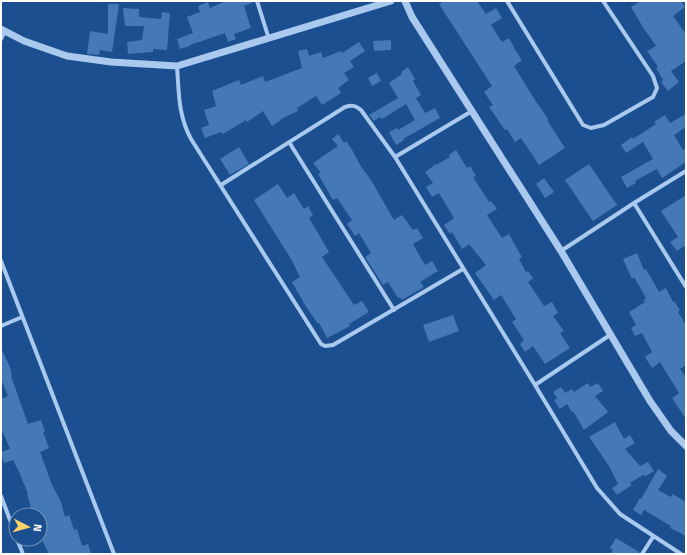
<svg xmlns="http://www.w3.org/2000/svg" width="687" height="555" font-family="'Titillium Web',sans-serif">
	<rect width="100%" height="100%" fill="#1b4f8f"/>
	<!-- building -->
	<path fill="#4478b7" d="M 226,1 L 254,1 L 254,2 L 244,6 L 251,28 L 234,34 L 236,39 L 228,42 L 225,33 L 190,45 L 190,46 L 180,49 L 177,39 L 193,33 L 187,17 L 200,12 L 198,6 L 208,2 L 210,8 Z
		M 444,1 L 477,1 L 486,14 L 496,8 L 502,18 L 491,25 L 502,42 L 509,38 L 514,47 L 513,47 L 522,60 L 514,66 L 535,100 L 548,119 L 547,120 L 565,148 L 539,165 L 521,138 L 515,142 L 507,129 L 505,130 L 489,107 L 493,105 L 484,92 L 492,86 L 439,4 Z
		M 641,1 L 681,1 L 685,7 L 673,16 L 686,34 L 686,61 L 671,71 L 679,82 L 668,91 L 661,82 L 663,80 L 656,68 L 658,67 L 647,51 L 656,46 L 644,29 L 631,7 Z
		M 108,4 L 119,4 L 112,52 L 100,50 L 99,55 L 87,54 L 90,31 L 108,34 Z
		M 123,8 L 139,9 L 139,17 L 161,19 L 162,12 L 170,13 L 167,50 L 153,49 L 153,52 L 128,54 L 127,42 L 142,40 L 144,26 L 125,26 Z
		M 391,40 L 391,50 L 374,51 L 373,41 Z
		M 359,42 L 365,51 L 350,61 L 354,67 L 344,73 L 349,80 L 338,88 L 341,93 L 322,105 L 316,96 L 297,108 L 298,111 L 281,119 L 281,120 L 272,126 L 263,111 L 247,122 L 246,120 L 223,134 L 221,132 L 205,138 L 201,128 L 209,125 L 204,110 L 216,106 L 212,91 L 239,80 L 241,85 L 263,76 L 265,82 L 302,68 L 298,51 L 307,49 L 309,56 L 321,52 L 323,58 L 341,51 L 342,53 Z
		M 408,67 L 415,79 L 413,81 L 421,95 L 416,98 L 425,113 L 435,108 L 440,118 L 403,139 L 404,140 L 396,145 L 389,132 L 397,128 L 398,130 L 415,120 L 406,104 L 382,119 L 380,117 L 374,121 L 369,115 L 398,98 L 389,83 L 402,74 L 401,72 Z
		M 377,73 L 381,81 L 372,86 L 368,78 Z
		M 686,114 L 686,127 L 674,135 L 683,150 L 686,148 L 686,162 L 662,178 L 657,169 L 635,181 L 636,183 L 627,188 L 621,177 L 653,159 L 643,142 L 626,153 L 621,145 L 632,137 L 633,139 L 656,124 L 654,122 L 665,115 L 670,123 Z
		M 338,134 L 344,143 L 346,141 L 351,148 L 360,165 L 371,180 L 394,220 L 402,215 L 413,230 L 417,228 L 423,238 L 413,244 L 425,265 L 432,261 L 438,271 L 420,282 L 424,287 L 402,300 L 400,297 L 398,298 L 388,282 L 383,285 L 365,257 L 371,253 L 359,233 L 355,236 L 347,224 L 352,220 L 337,198 L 333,200 L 318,174 L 321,173 L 313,163 L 338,146 L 332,139 Z
		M 239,147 L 249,164 L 230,175 L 220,159 Z
		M 456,150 L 467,168 L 470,166 L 476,176 L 473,177 L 489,202 L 491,201 L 497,209 L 487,215 L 502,238 L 509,234 L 515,245 L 522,257 L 519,259 L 526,272 L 528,271 L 533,278 L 528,282 L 544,306 L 552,302 L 558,313 L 553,316 L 564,331 L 560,333 L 570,348 L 545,364 L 533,346 L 525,352 L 520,344 L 524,340 L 512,322 L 516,319 L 501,295 L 494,300 L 475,273 L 486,265 L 469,244 L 462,249 L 452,232 L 450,234 L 444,225 L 454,218 L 439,193 L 432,197 L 426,187 L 433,183 L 425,172 L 436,164 L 436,165 L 450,157 L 449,155 Z
		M 589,164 L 617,205 L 593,221 L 565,180 Z
		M 544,178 L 554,192 L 545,198 L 536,184 Z
		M 278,184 L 287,198 L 294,193 L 304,209 L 308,206 L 313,215 L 309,218 L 329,252 L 322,257 L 354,305 L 362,301 L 369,312 L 349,324 L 350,326 L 327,338 L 319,323 L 318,324 L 305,305 L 292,282 L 300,277 L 291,259 L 254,200 Z
		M 686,195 L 686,249 L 684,246 L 677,251 L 670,242 L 678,237 L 661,211 Z
		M 637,253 L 644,270 L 646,269 L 659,292 L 666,288 L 673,302 L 674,301 L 680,310 L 678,312 L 686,325 L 686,365 L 680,369 L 686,377 L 686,419 L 672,398 L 679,393 L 660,362 L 652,368 L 645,357 L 652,352 L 642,333 L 635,336 L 631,328 L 636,325 L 629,312 L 645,302 L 644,300 L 646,298 L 634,277 L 632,279 L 623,259 Z
		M 453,315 L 459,331 L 429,342 L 423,325 Z
		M 1,348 L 10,367 L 12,376 L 11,376 L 28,424 L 41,420 L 45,432 L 43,432 L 49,448 L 40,452 L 52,485 L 61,502 L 65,517 L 69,515 L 74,530 L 77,529 L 82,546 L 88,544 L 91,554 L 49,554 L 40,536 L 40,515 L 33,515 L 27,494 L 28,494 L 20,474 L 13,460 L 4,463 L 1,452 L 10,449 L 1,428 L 1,399 L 8,396 L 1,379 Z
		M 588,383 L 590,387 L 598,383 L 603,391 L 595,396 L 608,412 L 584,430 L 573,411 L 572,412 L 567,404 L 560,409 L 554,400 L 557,398 L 553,392 L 561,387 L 565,393 L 572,389 L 574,392 Z
		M 615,422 L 624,439 L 630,435 L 635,443 L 625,449 L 640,466 L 648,462 L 654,471 L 646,476 L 643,475 L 630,483 L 632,485 L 617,495 L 612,488 L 618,484 L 609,466 L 589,437 Z
		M 658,469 L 667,476 L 658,490 L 671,497 L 673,494 L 686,502 L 686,536 L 670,528 L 671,526 L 644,510 L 641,515 L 633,510 L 640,498 L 641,499 Z
		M 616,538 L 639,552 L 639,554 L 610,554 L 613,550 L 610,548 Z"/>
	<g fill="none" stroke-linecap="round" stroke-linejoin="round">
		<!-- minor -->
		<path stroke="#a9c9ee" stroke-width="4" d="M 257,1 L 269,39
			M 507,1 L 583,125 L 591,128 L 604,125 L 653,97 L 657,88 L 653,76 L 603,1
			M 1,39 L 5,31
			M 177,66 C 179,93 178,115 191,139 L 321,344 L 325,346 L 333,345 L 463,269
			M 289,142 L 394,310
			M 395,157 L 472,111
			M 221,185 L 345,107 C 352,105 355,105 361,110 L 395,157 L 535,385 L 597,488 L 620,514 L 681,554
			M 634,203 L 686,287
			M 561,251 L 634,203 L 686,171
			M 1,261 L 114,554
			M 1,326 L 22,317
			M 535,385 L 610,335
			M 1,496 L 16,536
			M 17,539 L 23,554
			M 642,554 L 653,537"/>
		<!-- tertiary -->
		<path stroke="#a9c9ee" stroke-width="7" d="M 405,1 L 412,17 L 561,251 L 650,401 L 671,431 L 686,446
			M 1,29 L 24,41 L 67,56 L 111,62 L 177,66 L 391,1"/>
	</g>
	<!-- border -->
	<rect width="687" height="555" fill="none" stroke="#ffffff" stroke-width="4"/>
	<!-- north arrow -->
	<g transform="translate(28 527) rotate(96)"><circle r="19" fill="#1b4f8f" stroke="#7695bc"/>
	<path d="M0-3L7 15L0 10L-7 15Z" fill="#ffd166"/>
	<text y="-6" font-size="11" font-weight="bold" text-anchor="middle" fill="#ffffff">N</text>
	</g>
</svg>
